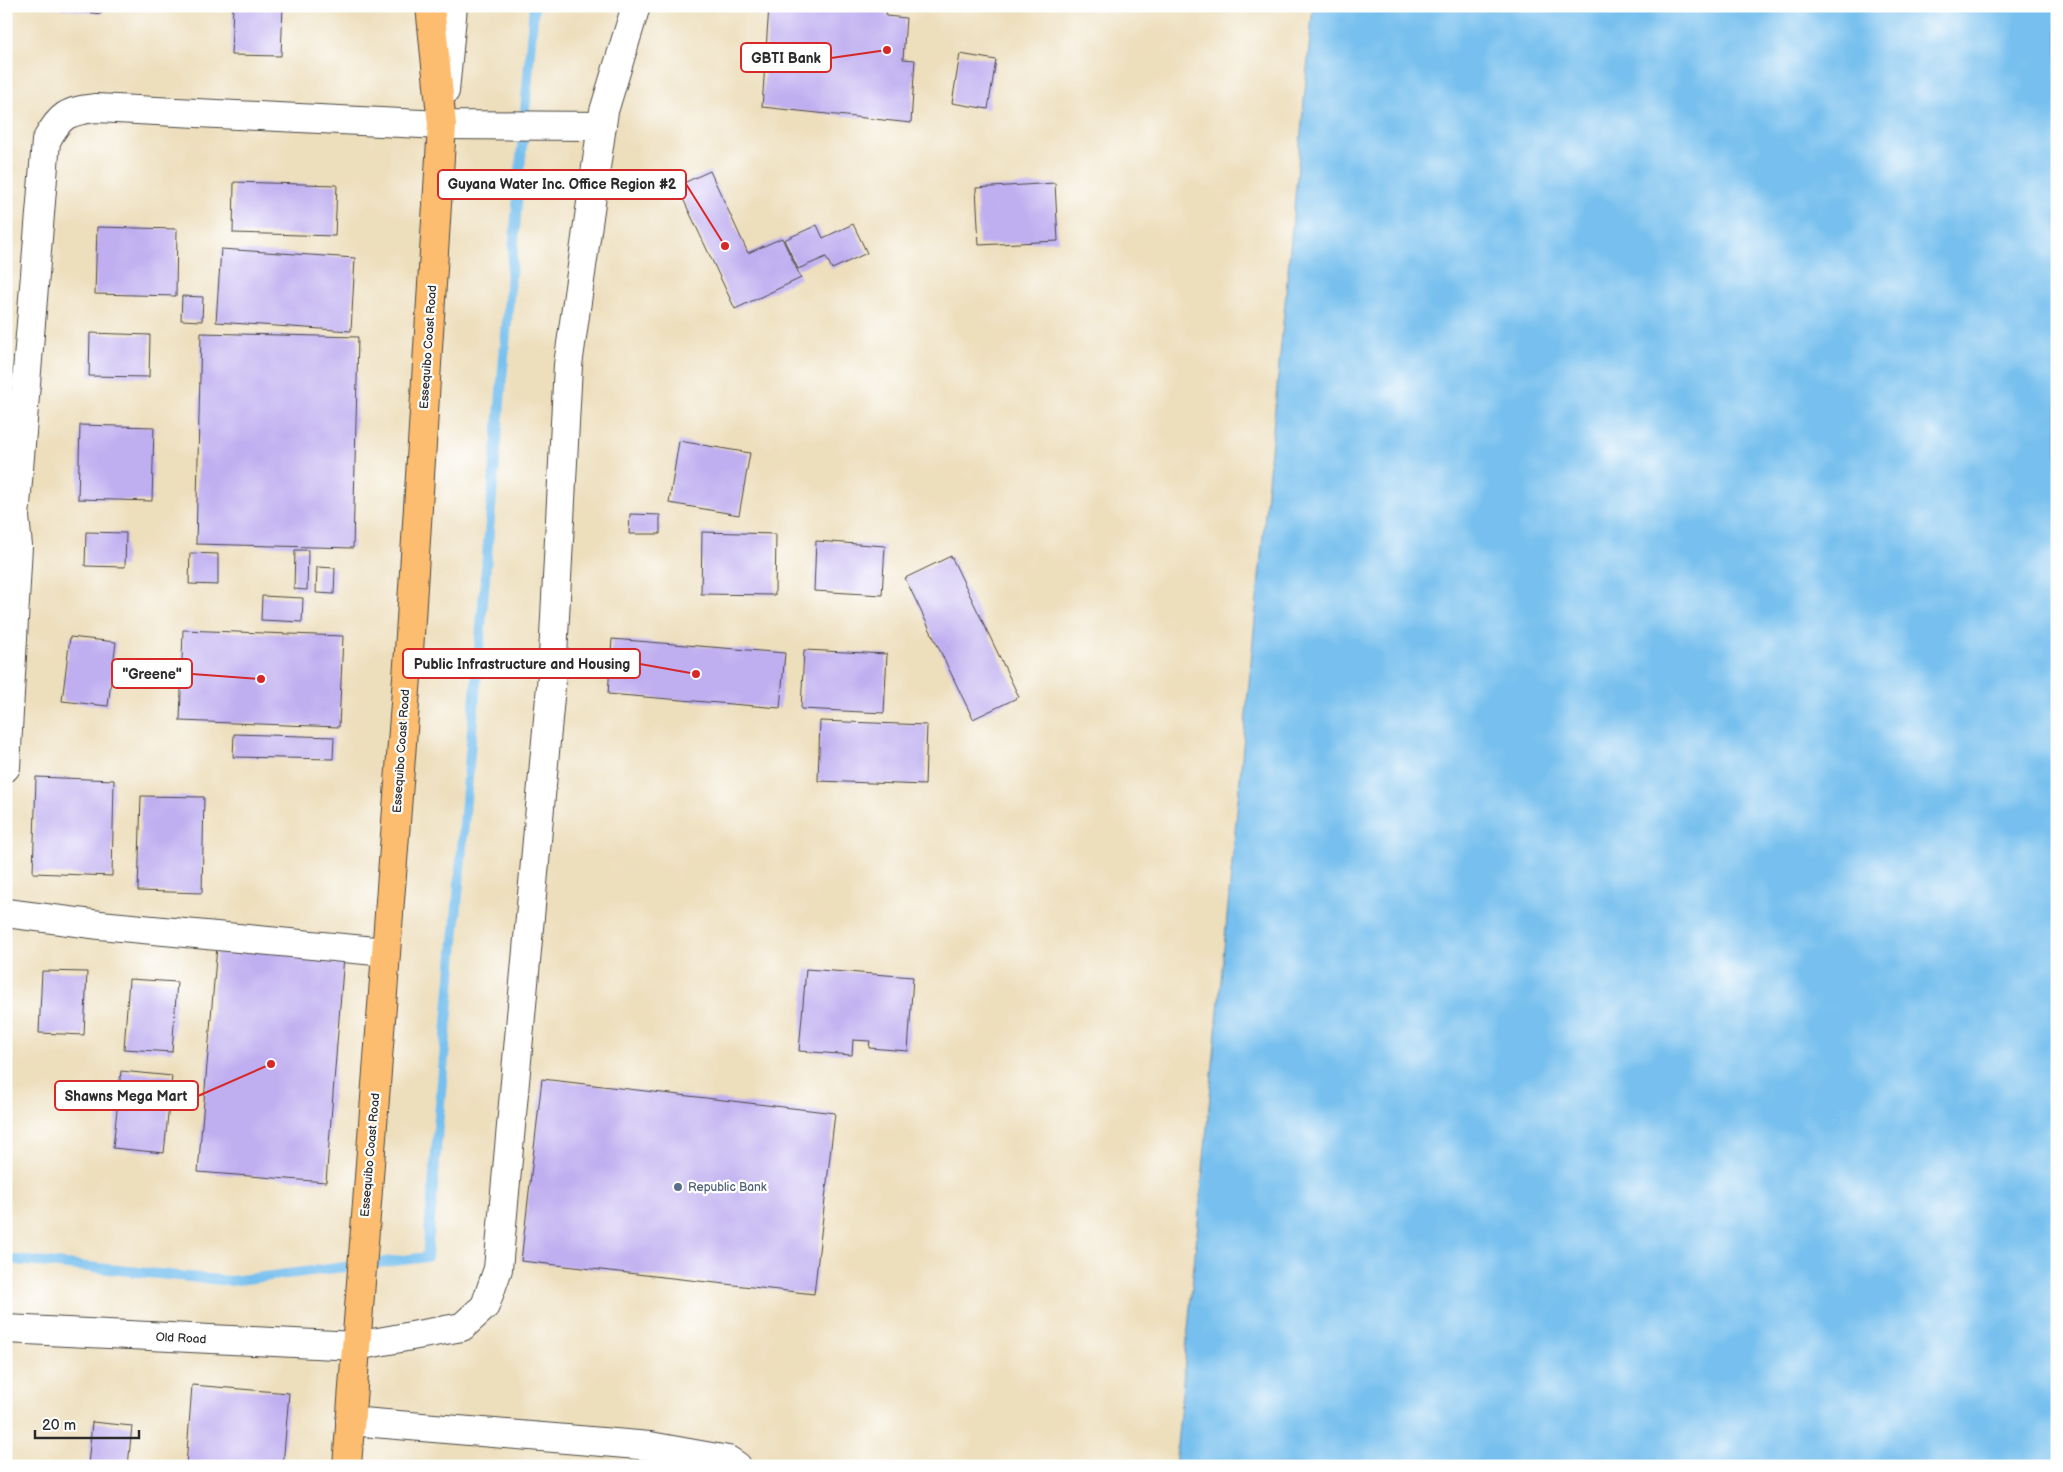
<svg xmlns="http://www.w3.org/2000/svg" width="2063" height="1472" font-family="'Balsamiq Sans',sans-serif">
	<rect width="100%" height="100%" fill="#fff"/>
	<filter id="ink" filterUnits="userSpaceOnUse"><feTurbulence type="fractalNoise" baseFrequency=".02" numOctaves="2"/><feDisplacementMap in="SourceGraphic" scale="10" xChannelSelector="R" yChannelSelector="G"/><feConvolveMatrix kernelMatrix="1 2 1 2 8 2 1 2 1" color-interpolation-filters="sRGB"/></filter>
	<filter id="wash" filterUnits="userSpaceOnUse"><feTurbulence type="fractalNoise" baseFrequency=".0096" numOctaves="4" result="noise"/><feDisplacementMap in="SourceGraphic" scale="20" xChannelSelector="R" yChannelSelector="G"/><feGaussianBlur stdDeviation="1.12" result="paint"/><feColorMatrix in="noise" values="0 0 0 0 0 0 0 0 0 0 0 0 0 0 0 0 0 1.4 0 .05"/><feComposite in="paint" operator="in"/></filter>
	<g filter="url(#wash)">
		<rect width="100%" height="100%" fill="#eddebc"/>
		<!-- water -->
		<path fill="#76bfee" stroke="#50758c" d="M 1313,6 L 2057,6 L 2057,1466 L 1175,1466 Z"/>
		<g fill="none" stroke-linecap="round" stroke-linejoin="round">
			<!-- stream -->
			<path stroke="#76bfee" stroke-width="10" d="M 6,1259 L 230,1281 L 427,1257 L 534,6"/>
		</g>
		<g id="blocks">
			<!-- building -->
			<path fill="#bfaff0" d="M 41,6 L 101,6 L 101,14 Z
				M 233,6 L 283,6 L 281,56 L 231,55 Z
				M 769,6 L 887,6 L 886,16 L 906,18 L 903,59 L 915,60 L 911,123 L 762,107 Z
				M 960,54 L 996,60 L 988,109 L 952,103 Z
				M 710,171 L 748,253 L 782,238 L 801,278 L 735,309 L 677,186 Z
				M 234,182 L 337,185 L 335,236 L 233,233 Z
				M 1055,183 L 1058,241 L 979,245 L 976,188 Z
				M 853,224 L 867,253 L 832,269 L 826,257 L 798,269 L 784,240 L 817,225 L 823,238 Z
				M 97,227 L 177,229 L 176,296 L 95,294 Z
				M 221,249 L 355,258 L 351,331 L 216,322 Z
				M 182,296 L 203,297 L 202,321 L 181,320 Z
				M 90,333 L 150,335 L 149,377 L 89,376 Z
				M 201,333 L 358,337 L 353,548 L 196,544 Z
				M 80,425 L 154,427 L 152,501 L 78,499 Z
				M 679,441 L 750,453 L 739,515 L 669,503 Z
				M 630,514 L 660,515 L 660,534 L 629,534 Z
				M 86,532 L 126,533 L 125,567 L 85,566 Z
				M 702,532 L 776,534 L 775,595 L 701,594 Z
				M 816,541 L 885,546 L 882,595 L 814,591 Z
				M 295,550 L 308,550 L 307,590 L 294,589 Z
				M 190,553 L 218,554 L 218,585 L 189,584 Z
				M 951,556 L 1019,697 L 973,719 L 905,578 Z
				M 317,567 L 335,568 L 334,594 L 316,593 Z
				M 262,596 L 303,598 L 302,622 L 261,620 Z
				M 183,630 L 343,636 L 339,727 L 180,721 Z
				M 70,637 L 116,642 L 108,706 L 62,701 Z
				M 612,639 L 785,653 L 780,708 L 608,694 Z
				M 804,650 L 887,654 L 884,713 L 801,709 Z
				M 820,721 L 927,725 L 925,785 L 818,781 Z
				M 234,734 L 334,737 L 333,759 L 233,757 Z
				M 36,777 L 114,780 L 112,876 L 33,873 Z
				M 141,796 L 204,797 L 202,893 L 138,891 Z
				M 217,946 L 344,956 L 326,1182 L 198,1172 Z
				M 806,969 L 913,977 L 908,1051 L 869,1048 L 870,1041 L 853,1040 L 852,1055 L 799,1051 Z
				M 42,971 L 87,972 L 84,1035 L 39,1033 Z
				M 129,979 L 177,982 L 172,1052 L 124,1049 Z
				M 121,1071 L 172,1076 L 164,1153 L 113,1148 Z
				M 542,1079 L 835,1113 L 814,1294 L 521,1261 Z
				M 192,1385 L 289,1393 L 283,1466 L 186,1466 Z
				M 92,1422 L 132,1426 L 128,1466 L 88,1466 Z"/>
		</g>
	</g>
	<g filter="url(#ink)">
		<use href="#blocks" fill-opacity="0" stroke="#484641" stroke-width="1"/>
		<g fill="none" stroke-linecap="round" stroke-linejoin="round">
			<defs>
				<path id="street" d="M 445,91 L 453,6
					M 6,516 L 15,517 L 18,546 L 6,767
					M 15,517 L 46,141 C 60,115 67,111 96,108 L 442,125 L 602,126
					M 6,913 L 100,925 L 386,952
					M 6,1329 L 356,1346 L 462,1327 L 485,1306 L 498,1269 L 552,675 L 568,365 L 604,111 L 636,6
					M 350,1421 L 650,1446 L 728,1460 L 737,1466"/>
				<path id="primary" d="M 347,1466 L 409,651 L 442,125 L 430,6"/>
			</defs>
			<!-- street casing -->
			<use href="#street" stroke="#484641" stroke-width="30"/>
			<!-- primary casing -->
			<use href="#primary" stroke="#484641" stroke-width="30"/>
			<!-- street -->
			<use href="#street" stroke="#fff" stroke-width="28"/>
			<!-- primary -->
			<use href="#primary" stroke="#fcbd6f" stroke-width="28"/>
		</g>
	</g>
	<!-- markers -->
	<circle fill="#5c6f8a" stroke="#fff" stroke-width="2" cx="678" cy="1187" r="5"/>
	<g text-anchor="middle" stroke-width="4.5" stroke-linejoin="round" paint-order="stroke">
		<!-- street labels -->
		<g font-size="12" fill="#2b2b2b" stroke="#fff">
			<text transform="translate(428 347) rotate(-86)" y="4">Essequibo Coast Road</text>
			<text transform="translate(401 751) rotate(-86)" y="4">Essequibo Coast Road</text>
			<text transform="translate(370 1155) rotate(-85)" y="4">Essequibo Coast Road</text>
			<text transform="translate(181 1338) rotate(3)" y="4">Old Road</text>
		</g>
		<!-- service labels -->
		<g font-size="12" fill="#4e5e75" stroke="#fff" text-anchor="start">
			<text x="688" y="1191">Republic Bank</text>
		</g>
	</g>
	<!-- callouts -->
	<path fill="none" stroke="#d62828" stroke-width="2" d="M887 50L831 58M725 246L686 184M696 674L640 664M261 679L192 674M271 1064L198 1096"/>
	<g fill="#d62828" stroke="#fff" stroke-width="2">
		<circle cx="887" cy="50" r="5"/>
		<circle cx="725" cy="246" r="5"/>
		<circle cx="696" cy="674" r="5"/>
		<circle cx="261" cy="679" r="5"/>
		<circle cx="271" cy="1064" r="5"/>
	</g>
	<g fill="#fff" stroke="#d62828" stroke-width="2">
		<rect x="741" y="43" width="90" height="29" rx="5"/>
		<rect x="438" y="170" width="248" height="29" rx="5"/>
		<rect x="403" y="649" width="237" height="29" rx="5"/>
		<rect x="112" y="659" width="80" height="29" rx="5"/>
		<rect x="55" y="1081" width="143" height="29" rx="5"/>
	</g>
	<g font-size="14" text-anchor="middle" font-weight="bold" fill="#2b2b2b">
		<text x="786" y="63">GBTI Bank</text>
		<text x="562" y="189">Guyana Water Inc. Office Region #2</text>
		<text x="522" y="669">Public Infrastructure and Housing</text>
		<text x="152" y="679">"Greene"</text>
		<text x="126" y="1101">Shawns Mega Mart</text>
	</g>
	<!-- margin -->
	<rect width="2063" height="1472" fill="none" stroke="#fff" stroke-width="25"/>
	<!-- scale -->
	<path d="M35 1430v8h104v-8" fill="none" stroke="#2b2b2b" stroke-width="2.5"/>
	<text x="42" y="1430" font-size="15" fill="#2b2b2b" stroke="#ffffff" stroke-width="4" paint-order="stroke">20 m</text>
</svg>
